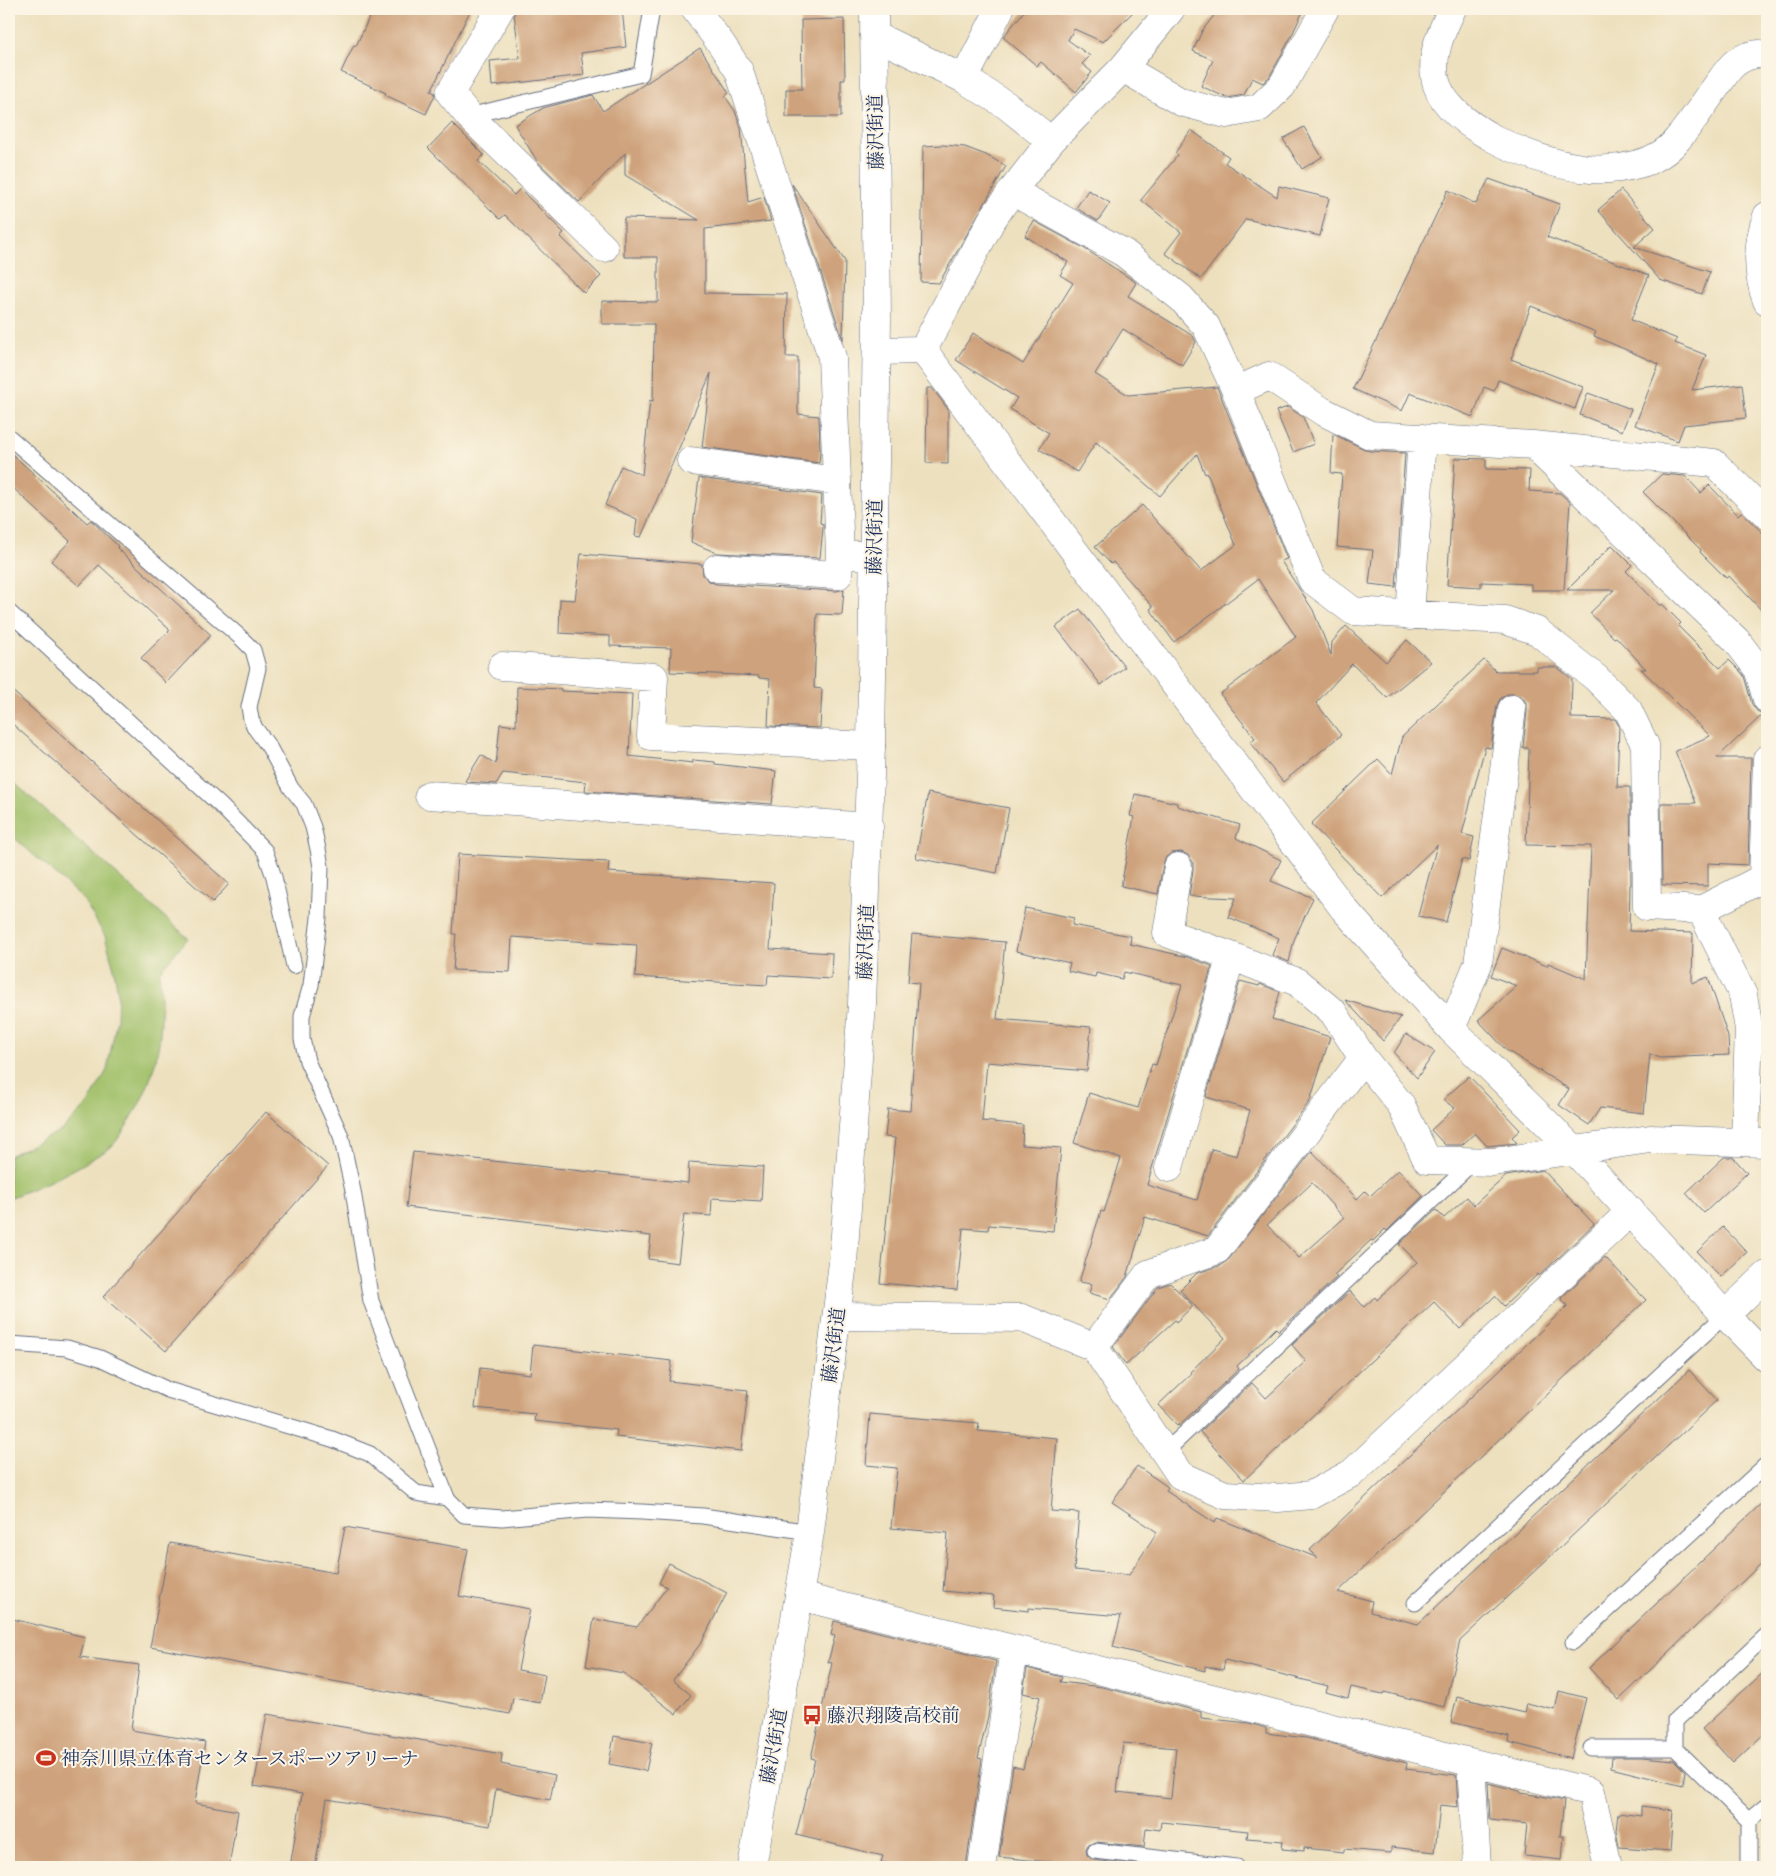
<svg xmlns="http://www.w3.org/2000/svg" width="1776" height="1876" font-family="'IM FELL English','Noto Serif JP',serif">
	<rect width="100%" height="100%" fill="#fcf5e5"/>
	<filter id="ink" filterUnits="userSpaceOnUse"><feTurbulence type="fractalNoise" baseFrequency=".02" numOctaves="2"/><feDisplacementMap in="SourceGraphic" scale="10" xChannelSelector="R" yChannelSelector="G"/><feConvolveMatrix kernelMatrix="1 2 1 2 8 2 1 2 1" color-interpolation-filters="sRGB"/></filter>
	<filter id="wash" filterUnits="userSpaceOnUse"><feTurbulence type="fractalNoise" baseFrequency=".0096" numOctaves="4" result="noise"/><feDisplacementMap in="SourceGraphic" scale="20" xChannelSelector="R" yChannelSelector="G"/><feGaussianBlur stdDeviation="1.12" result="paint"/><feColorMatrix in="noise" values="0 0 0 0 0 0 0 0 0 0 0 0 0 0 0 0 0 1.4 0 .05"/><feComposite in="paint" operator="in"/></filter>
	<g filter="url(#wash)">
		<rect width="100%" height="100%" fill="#ede0be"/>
		<!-- green -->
		<path fill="#a0c069" stroke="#5e7864" d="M 9,778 L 188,938 L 159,972 C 165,1028 160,1073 129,1122 C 124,1130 118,1140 111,1147 C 107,1151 100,1154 95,1157 C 69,1174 38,1187 9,1198 L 9,1156 L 62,1130 L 88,1104 L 107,1070 L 117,1018 L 118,994 L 114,969 L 105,936 L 83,899 L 9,833 Z"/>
		<g id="blocks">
			<!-- building -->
			<path fill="#cea27c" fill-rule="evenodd" d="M 373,9 L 471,9 L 431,91 L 435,93 L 435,95 L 426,114 L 385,95 L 386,93 L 341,72 L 354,45 L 356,46 Z
				M 528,9 L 622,9 L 626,47 L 581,53 L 584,75 L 492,86 L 490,61 L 520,58 L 514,14 L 515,10 Z
				M 1026,9 L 1136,9 L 1103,42 L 1074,29 L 1068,40 L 1090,56 L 1082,64 L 1092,72 L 1076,92 L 1041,62 L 1037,66 L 1003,37 Z
				M 1219,9 L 1304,9 L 1291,37 L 1270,76 L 1263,83 L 1252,78 L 1244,95 L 1227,98 L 1201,86 L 1213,60 L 1193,51 L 1202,31 Z
				M 844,19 L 845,80 L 841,80 L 841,117 L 786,117 L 786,89 L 802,89 L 801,20 Z
				M 700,48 L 729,93 L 725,96 L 735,111 L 741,128 L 748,202 L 764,197 L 771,221 L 705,229 L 705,293 L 787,294 L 786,357 L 798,357 L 798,414 L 819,416 L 820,452 L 819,463 L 702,447 L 711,373 L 641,537 L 635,536 L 637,519 L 605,505 L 621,466 L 642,475 L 650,400 L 653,401 L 654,324 L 602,324 L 602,301 L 658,302 L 658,257 L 624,257 L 624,218 L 699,220 L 625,175 L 625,153 L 579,202 L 537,161 L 515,125 L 543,108 L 593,95 L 603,111 Z
				M 452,123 L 484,155 L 478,161 L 514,195 L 520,189 L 564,233 L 560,236 L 601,276 L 584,293 L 505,215 L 500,219 L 428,148 Z
				M 1304,127 L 1322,157 L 1302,169 L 1283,139 Z
				M 1191,130 L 1229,157 L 1225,163 L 1277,197 L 1279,186 L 1329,198 L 1320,236 L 1246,219 L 1201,279 L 1165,253 L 1181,232 L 1141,200 L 1178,155 L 1175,153 Z
				M 943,145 L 965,147 L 986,155 L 1006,166 L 939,283 L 921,282 L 923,146 Z
				M 1489,179 L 1560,204 L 1547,237 L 1649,275 L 1631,320 L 1677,339 L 1675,343 L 1706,355 L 1692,390 L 1742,384 L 1746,418 L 1684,425 L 1678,441 L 1635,425 L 1659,364 L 1594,336 L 1596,332 L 1531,306 L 1511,359 L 1583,387 L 1575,409 L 1498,380 L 1494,391 L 1484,387 L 1473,417 L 1410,393 L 1402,411 L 1353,389 L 1448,190 L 1476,204 Z
				M 792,184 L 845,261 L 843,340 Z
				M 1088,190 L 1110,203 L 1098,221 L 1076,208 Z
				M 1621,190 L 1655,228 L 1634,247 L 1710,272 L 1702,294 L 1660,280 L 1598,210 Z
				M 1034,221 L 1082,247 L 1134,281 L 1136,283 L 1128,296 L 1193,336 L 1196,342 L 1182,365 L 1123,329 L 1095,374 L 1128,395 L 1217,387 L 1287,559 L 1281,561 L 1313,610 L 1331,655 L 1332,642 L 1346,626 L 1386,662 L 1407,640 L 1431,662 L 1387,698 L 1352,664 L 1316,703 L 1341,735 L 1283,782 L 1250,742 L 1255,738 L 1220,694 L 1296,637 L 1258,579 L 1174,642 L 1150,609 L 1153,607 L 1113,562 L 1111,564 L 1095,547 L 1142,505 L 1201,571 L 1236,545 L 1207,473 L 1205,474 L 1197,454 L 1160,496 L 1096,442 L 1077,472 L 1039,449 L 1049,433 L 1010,409 L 1017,398 L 956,360 L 973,333 L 1023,364 L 1073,283 L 1060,275 L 1068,262 L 1025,236 Z
				M 927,388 L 932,388 L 948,409 L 948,464 L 926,463 Z
				M 1588,393 L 1631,409 L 1622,431 L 1580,415 Z
				M 1288,407 L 1303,417 L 1314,444 L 1293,452 L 1276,411 Z
				M 1333,434 L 1369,451 L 1405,453 L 1396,587 L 1369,584 L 1373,550 L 1337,547 L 1342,474 L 1331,473 Z
				M 9,451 L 87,523 L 91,520 L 118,546 L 117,548 L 211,635 L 166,683 L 141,658 L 170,630 L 99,565 L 79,586 L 51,561 L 70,541 L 9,484 Z
				M 1455,458 L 1486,459 L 1486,469 L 1530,470 L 1529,491 L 1560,493 L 1570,502 L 1564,590 L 1531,590 L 1531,584 L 1481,582 L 1481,587 L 1447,585 Z
				M 1662,474 L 1685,476 L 1701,493 L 1709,485 L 1738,515 L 1741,512 L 1767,537 L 1767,616 L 1729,576 L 1726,578 L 1700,552 L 1701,550 L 1643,492 Z
				M 699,478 L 822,495 L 820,523 L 823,524 L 823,527 L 820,558 L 717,553 L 691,542 Z
				M 1612,545 L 1632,565 L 1626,571 L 1660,606 L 1662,604 L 1681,623 L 1678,626 L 1720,668 L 1729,660 L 1740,671 L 1744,676 L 1752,704 L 1757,711 L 1763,714 L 1717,758 L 1751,758 L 1748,865 L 1708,863 L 1708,886 L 1662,885 L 1661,803 L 1696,803 L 1675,751 L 1710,736 L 1641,669 L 1646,669 L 1616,637 L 1614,638 L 1590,613 L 1614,590 L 1567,590 Z
				M 581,554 L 702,564 L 703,575 L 709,581 L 716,584 L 837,591 L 844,589 L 842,615 L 817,614 L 814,688 L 822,689 L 820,728 L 768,726 L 770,679 L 759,678 L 759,676 L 670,672 L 671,648 L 610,646 L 610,636 L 559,633 L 560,599 L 575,600 Z
				M 1080,609 L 1125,667 L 1101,685 L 1056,627 Z
				M 1484,660 L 1496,671 L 1537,671 L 1537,667 L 1557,667 L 1572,679 L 1571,718 L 1615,719 L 1619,726 L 1617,787 L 1630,787 L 1631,885 L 1630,885 L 1629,931 L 1693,933 L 1692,983 L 1708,977 L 1728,1037 L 1729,1055 L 1660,1058 L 1650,1054 L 1644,1113 L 1600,1108 L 1589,1125 L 1559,1105 L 1569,1089 L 1506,1050 L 1478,1020 L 1517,986 L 1491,976 L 1502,948 L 1547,966 L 1548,963 L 1586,979 L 1591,846 L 1526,845 L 1529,748 L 1523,748 L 1527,711 L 1527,704 L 1522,697 L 1515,694 L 1507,694 L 1500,699 L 1497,706 L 1491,748 L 1485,747 L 1462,834 L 1474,837 L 1469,861 L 1462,859 L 1446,922 L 1418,916 L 1437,845 L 1382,898 L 1311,824 L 1378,759 L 1392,774 L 1402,737 Z
				M 517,687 L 561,689 L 561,691 L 632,694 L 629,756 L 693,763 L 693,760 L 715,762 L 715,764 L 776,771 L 772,804 L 585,791 L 586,782 L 503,773 L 496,784 L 467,782 L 465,781 L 481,755 L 496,764 L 500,724 L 516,726 Z
				M 9,688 L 229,884 L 213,902 L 9,721 Z
				M 928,793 L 1009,808 L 997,873 L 916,858 Z
				M 1135,794 L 1177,803 L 1177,806 L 1240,825 L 1236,838 L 1281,860 L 1271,881 L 1313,898 L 1294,940 L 1289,962 L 1272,955 L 1279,938 L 1228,917 L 1236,898 L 1189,896 L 1193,870 L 1193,862 L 1188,855 L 1181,852 L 1172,853 L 1166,857 L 1163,864 L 1158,894 L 1121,886 L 1134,817 L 1130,816 Z
				M 458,854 L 609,862 L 608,872 L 774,883 L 770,949 L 832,953 L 831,979 L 768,975 L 767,985 L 635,977 L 637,945 L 512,937 L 510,972 L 453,970 L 456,934 L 453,934 Z
				M 1025,908 L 1074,918 L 1072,925 L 1131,936 L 1130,944 L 1188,957 L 1212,966 L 1147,1185 L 1197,1200 L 1212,1149 L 1237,1156 L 1250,1110 L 1206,1097 L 1240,981 L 1259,986 L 1260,984 L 1280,992 L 1272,1019 L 1330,1037 L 1310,1101 L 1208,1236 L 1145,1217 L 1127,1277 L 1110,1299 L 1089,1293 L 1092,1284 L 1079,1282 L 1101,1211 L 1104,1212 L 1121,1158 L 1074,1143 L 1089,1093 L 1138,1108 L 1152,1064 L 1156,1065 L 1182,985 L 1124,972 L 1122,979 L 1096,973 L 1095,977 L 1068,971 L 1070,963 L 1016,951 Z
				M 912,934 L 1005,942 L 997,1019 L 1091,1027 L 1087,1071 L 987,1062 L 982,1121 L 1023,1125 L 1022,1145 L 1061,1148 L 1053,1231 L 989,1225 L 988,1230 L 963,1228 L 957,1290 L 880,1283 L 895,1138 L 885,1137 L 888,1109 L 910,1111 L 919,983 L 908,982 Z
				M 1345,1000 L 1401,1017 L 1383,1041 Z
				M 1406,1034 L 1435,1052 L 1417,1078 L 1394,1053 Z
				M 1469,1076 L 1520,1130 L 1512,1137 L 1517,1143 L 1487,1146 L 1475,1133 L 1462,1145 L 1445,1145 L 1431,1130 L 1455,1108 L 1443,1100 Z
				M 266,1112 L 328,1166 L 166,1351 L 103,1297 Z
				M 1312,1151 L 1357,1199 L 1365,1191 L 1370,1196 L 1398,1170 L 1423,1196 L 1387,1231 L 1385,1229 L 1373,1241 L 1371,1240 L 1334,1275 L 1337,1277 L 1279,1331 L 1276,1328 L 1237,1366 L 1239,1369 L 1178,1426 L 1158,1405 L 1192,1373 L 1190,1372 L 1225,1338 L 1180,1290 L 1197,1273 L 1222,1265 L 1229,1259 ZM 1312,1183 L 1344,1218 L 1299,1258 L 1267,1225 Z
				M 413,1152 L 688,1183 L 689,1162 L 763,1167 L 761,1201 L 712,1198 L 711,1216 L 684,1214 L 678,1263 L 648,1259 L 651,1236 L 406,1207 Z
				M 1724,1157 L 1733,1157 L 1747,1173 L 1704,1213 L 1686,1193 Z
				M 1543,1170 L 1594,1224 L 1539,1276 L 1538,1274 L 1504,1306 L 1495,1296 L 1460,1329 L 1434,1302 L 1244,1480 L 1200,1432 L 1252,1383 L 1266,1398 L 1306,1361 L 1292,1345 L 1350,1291 L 1364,1307 L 1375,1297 L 1377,1300 L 1417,1262 L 1399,1244 L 1436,1210 L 1444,1218 L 1467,1197 L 1474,1205 L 1506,1176 Z
				M 1723,1227 L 1747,1252 L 1721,1277 L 1697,1252 Z
				M 1605,1257 L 1646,1300 L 1338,1592 L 1372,1601 L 1370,1612 L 1418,1624 L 1689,1370 L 1717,1400 L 1460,1641 L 1444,1707 L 1384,1692 L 1383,1694 L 1351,1687 L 1348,1698 L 1326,1692 L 1328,1686 L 1225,1660 L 1223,1670 L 1205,1666 L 1205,1671 L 1113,1647 L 1121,1616 L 1029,1608 L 1029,1611 L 993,1607 L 994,1596 L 943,1591 L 948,1533 L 891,1528 L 897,1468 L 866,1465 L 870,1414 L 979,1423 L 978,1431 L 1057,1438 L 1051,1511 L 1079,1513 L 1074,1570 L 1129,1575 L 1157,1532 L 1112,1502 L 1137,1466 L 1168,1487 L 1166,1491 L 1215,1523 L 1217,1518 L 1318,1558 L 1310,1550 L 1567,1306 L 1561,1298 Z
				M 1170,1283 L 1193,1306 L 1176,1322 L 1175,1320 L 1126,1365 L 1113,1347 L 1158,1287 Z
				M 533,1345 L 672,1361 L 669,1381 L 748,1390 L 741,1451 L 616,1437 L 617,1430 L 534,1421 L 535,1414 L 475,1408 L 480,1368 L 530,1374 Z
				M 1767,1498 L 1767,1558 L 1619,1700 L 1589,1668 Z
				M 345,1527 L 468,1549 L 459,1596 L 530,1609 L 518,1670 L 545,1675 L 540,1703 L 513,1698 L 510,1714 L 150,1647 L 170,1543 L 336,1573 Z
				M 669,1563 L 727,1593 L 701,1643 L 673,1680 L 691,1695 L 676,1714 L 623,1673 L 586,1666 L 594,1619 L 637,1627 L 667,1587 L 659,1583 Z
				M 9,1618 L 85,1637 L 80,1657 L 139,1665 L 131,1730 L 205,1742 L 195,1803 L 238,1811 L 229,1867 L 9,1867 Z
				M 834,1621 L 996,1661 L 988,1716 L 978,1758 L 982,1759 L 966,1867 L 942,1867 L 918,1861 L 916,1867 L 901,1867 L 881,1862 L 883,1856 L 796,1835 L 815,1759 L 811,1758 L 832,1663 L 828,1662 L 835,1636 L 831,1635 Z
				M 1027,1668 L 1062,1677 L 1060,1682 L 1102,1687 L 1201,1712 L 1201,1718 L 1249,1723 L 1266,1728 L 1266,1733 L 1306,1738 L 1407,1763 L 1406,1769 L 1456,1775 L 1458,1807 L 1440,1805 L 1435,1852 L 1391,1847 L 1391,1853 L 1344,1849 L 1344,1852 L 1304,1848 L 1304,1851 L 1282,1849 L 1283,1841 L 1247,1838 L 1248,1831 L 1161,1822 L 1160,1830 L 1146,1828 L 1144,1847 L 1096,1842 L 1088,1845 L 1086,1849 L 1087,1855 L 1093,1860 L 1142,1866 L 1142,1867 L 1059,1867 L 1059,1863 L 999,1857 L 1013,1766 L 1023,1769 L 1040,1697 L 1023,1693 ZM 1123,1743 L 1176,1748 L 1171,1798 L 1117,1792 Z
				M 1767,1669 L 1767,1731 L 1733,1763 L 1702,1729 Z
				M 1559,1691 L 1586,1698 L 1571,1758 L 1508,1742 L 1509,1736 L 1451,1722 L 1457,1697 L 1525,1713 L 1527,1703 L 1555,1710 Z
				M 267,1714 L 502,1754 L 501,1764 L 555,1775 L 550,1800 L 496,1789 L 490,1826 L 327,1799 L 315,1867 L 290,1867 L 302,1794 L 254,1786 Z
				M 614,1736 L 652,1743 L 646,1771 L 609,1764 Z
				M 1612,1757 L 1642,1757 L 1674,1760 L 1685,1771 L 1683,1786 L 1611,1768 Z
				M 1488,1783 L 1520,1791 L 1520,1793 L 1541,1796 L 1564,1801 L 1560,1836 L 1564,1836 L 1562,1860 L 1524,1856 L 1527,1824 L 1490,1820 Z
				M 1641,1806 L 1673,1810 L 1670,1851 L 1619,1847 L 1616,1831 L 1618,1813 L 1641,1816 Z"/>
		</g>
	</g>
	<g filter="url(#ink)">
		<use href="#blocks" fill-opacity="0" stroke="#646d80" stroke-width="1"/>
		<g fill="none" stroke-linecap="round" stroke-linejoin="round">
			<defs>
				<path id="lane" d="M 469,116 L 641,74 L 652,9
					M 9,437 L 240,637 L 253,650 L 258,668 L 249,707 L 251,719 L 255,728 L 269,747 L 291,788 L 304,804 L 313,827 L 318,849 L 321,867 L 319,918 L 311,985 L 302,1016 L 302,1039 L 307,1061 L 341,1136 L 353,1191 L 371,1301 L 447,1498
					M 9,612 L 221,806 L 265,851 L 274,877 L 294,966
					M 9,1344 L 67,1348 L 100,1358 L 168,1390 L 332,1439 L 370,1454 L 416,1493 L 447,1498 L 464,1515 L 502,1518 L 587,1510 L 642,1512 L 703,1516 L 810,1532
					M 1164,1453 L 1474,1161
					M 1415,1603 L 1725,1315
					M 1573,1642 L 1767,1464
					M 1591,1748 L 1675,1748
					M 1749,1821 L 1767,1806
					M 1095,1851 L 1237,1867
					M 1749,1867 L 1749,1821 L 1675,1748 L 1675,1721 L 1767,1635"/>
				<path id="street" d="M 500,9 L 450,93 L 469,116 L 604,248
					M 695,9 L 722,45 L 739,71 L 832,357 L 840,555 L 874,555
					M 1452,9 C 1442,31 1431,52 1435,77 C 1442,126 1538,163 1582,168 C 1601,171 1620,169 1638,164 C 1652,161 1667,152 1676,141 C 1693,122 1706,100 1721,80 C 1725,74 1730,67 1735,63 C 1745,56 1756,52 1767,55
					M 874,35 L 964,79 L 1006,105 L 1051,141
					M 1123,68 L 1181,102 L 1226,114 L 1259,108 L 1282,86 L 1325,9
					M 964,79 L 1000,9
					M 1012,191 L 1124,253 L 1181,298 L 1206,326 L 1236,391
					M 1767,216 C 1757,243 1756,273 1767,301
					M 923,350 L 1344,909 L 1451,1029 L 1573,1149 L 1725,1315 L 1767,1358
					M 1533,445 L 1736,640 L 1758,669 L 1767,699
					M 691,461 L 837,481
					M 1767,515 L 1714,463 L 1533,445 L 1370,435 L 1322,411 L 1269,376 L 1236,391 L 1312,580 L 1353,611 L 1505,620 L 1537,631 L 1596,678 L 1628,710 L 1645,745 L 1647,907 L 1701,910 L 1767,876
					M 717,568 L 838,575 L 840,555
					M 1410,616 L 1422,438
					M 502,666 L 654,677 L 651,736 L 871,746
					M 429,795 L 869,827
					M 1763,878 L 1767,759
					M 1701,910 L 1743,995 L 1749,1029 L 1745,1141
					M 1451,1029 L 1478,964 L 1512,709
					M 1363,1058 L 1401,1105 L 1427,1160 L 1493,1162 L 1650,1139 L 1767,1143
					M 1169,1168 L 1231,956
					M 1725,1315 L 1767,1275
					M 837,1316 L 1022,1318 L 1094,1347 L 1180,1475 L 1225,1495 L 1278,1498 L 1311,1495 L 1352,1473 L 1631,1211
					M 1094,1347 L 1148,1274 L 1217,1250 L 1363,1058 L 1333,1012 L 1297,982 L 1231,956 L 1167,933 L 1178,867
					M 799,1596 L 1591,1792 L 1608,1867
					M 1471,1763 L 1477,1867
					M 982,1867 L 1014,1649"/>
				<path id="secondary" d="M 877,351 L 923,350 L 991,221 L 1012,191 L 1051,141 L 1123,68 L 1171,9"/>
				<path id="highway" d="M 752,1867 L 810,1532 L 843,1262 L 862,1004 L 871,746 L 877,319 L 874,9"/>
			</defs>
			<!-- lane casing -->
			<use href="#lane" stroke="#646d80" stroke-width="17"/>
			<!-- street casing -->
			<use href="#street" stroke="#646d80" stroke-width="29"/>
			<!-- secondary casing -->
			<use href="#secondary" stroke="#646d80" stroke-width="29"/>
			<!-- highway casing -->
			<use href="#highway" stroke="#646d80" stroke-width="29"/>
			<!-- lane -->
			<use href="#lane" stroke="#fff" stroke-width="15"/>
			<!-- street -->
			<use href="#street" stroke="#fff" stroke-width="28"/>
			<!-- secondary -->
			<use href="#secondary" stroke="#fff" stroke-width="28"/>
			<!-- highway -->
			<use href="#highway" stroke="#fff" stroke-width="28"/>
		</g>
	</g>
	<!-- icons -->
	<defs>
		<symbol id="bus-bare" viewBox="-9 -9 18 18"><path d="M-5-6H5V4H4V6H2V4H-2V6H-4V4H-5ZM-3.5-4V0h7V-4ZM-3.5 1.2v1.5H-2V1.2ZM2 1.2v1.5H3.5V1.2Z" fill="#c8321e" stroke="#fcf5e5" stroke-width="2.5" paint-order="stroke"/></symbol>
		<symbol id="stadium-bare" viewBox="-9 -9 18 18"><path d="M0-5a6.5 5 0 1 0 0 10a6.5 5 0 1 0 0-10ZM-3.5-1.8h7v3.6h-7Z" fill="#c8321e" stroke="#fcf5e5" stroke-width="2.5" paint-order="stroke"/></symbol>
	</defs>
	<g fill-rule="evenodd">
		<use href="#bus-bare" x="798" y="1701" width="28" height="28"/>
		<use href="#stadium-bare" x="32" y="1744" width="28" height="28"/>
	</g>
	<g text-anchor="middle" stroke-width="4" stroke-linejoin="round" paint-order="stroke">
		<!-- street labels -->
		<g font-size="19" fill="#1b2f5e" stroke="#fcf5e5">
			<text transform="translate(875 132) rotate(-91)" y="7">藤沢街道</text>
			<text transform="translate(874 537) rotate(-89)" y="7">藤沢街道</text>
			<text transform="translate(865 942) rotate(-88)" y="7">藤沢街道</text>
			<text transform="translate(833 1345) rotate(-83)" y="7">藤沢街道</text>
			<text transform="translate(773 1746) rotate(-80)" y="7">藤沢街道</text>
		</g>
		<!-- poi labels -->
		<g font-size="19" fill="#1b2f5e" stroke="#fcf5e5" text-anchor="start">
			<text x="827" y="1722">藤沢翔陵高校前</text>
			<text x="61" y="1765">神奈川県立体育センタースポーツアリーナ</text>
		</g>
	</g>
	<!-- margin -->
	<rect width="1776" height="1876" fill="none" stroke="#fcf5e5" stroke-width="30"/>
</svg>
